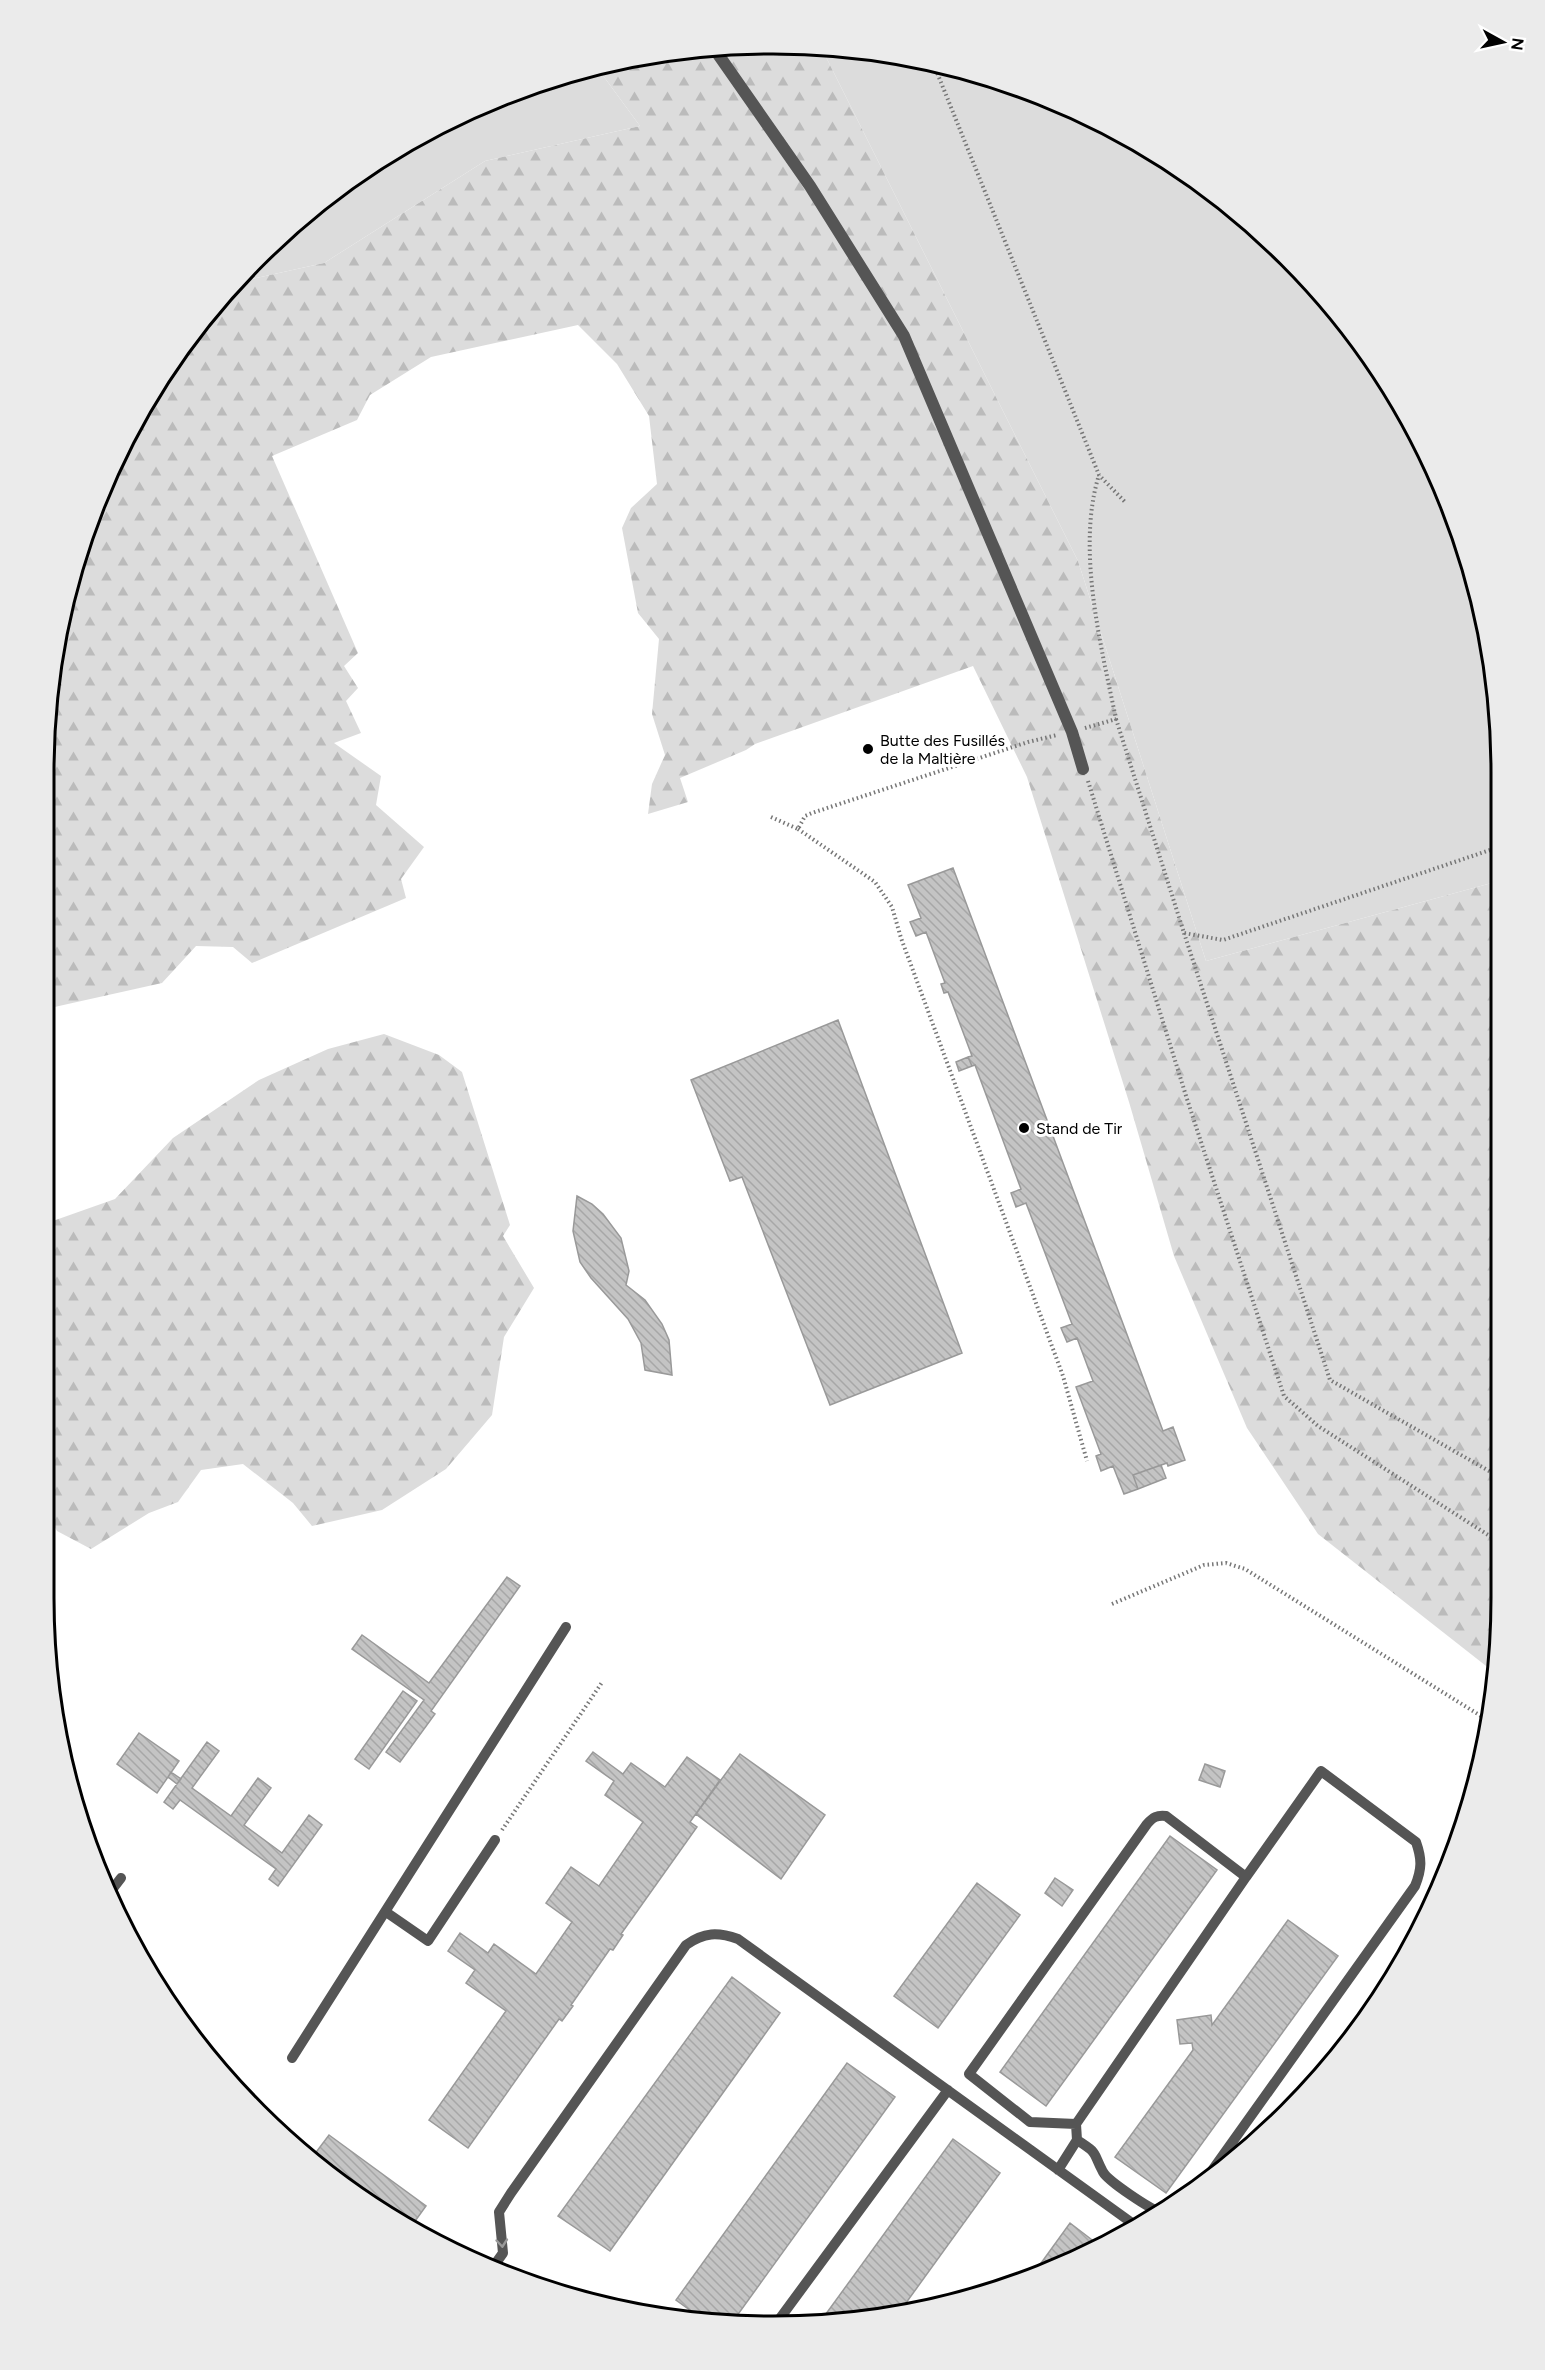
<svg xmlns="http://www.w3.org/2000/svg" width="1545" height="2370" font-family="Figtree,sans-serif">
	<defs>
		<pattern id="forest-firs" width="22" height="20" patternUnits="userSpaceOnUse" patternTransform="scale(1.5)"><rect width="22" height="20" fill="#dcdcdc"/><path d="M5 1l3.5 6h-7zM16 11l3.5 6h-7z" fill="#bbb"/></pattern>
		<pattern id="building-back-hatch" width="6" height="6" patternUnits="userSpaceOnUse" patternTransform="scale(1.5)"><rect width="6" height="6" fill="#c4c4c4"/><path d="M-1 5l2 2M0 0l6 6M5-1l2 2" fill="none" stroke="#a7a7a7"/></pattern>
	</defs>
	<rect width="100%" height="100%" fill="#fff"/>
	<!-- grass -->
	<path fill="#dcdcdc" d="M 818,48 L 868,50 L 1007,82 L 1137,141 L 1253,225 L 1351,329 L 1426,450 L 1477,584 L 1500,725 L 1499,881 L 1206,961 L 1078,561 L 826,57 Z
		M 596,66 L 640,126 L 485,161 L 324,263 L 234,283 L 329,194 L 450,119 L 584,68 Z"/>
	<!-- forest -->
	<path fill="url(#forest-firs)" d="M 725,45 L 818,48 L 826,57 L 1078,561 L 1206,961 L 1499,881 L 1495,1673 L 1318,1534 L 1247,1428 L 1174,1256 L 1129,1102 L 1027,777 L 973,666 L 755,744 L 746,750 L 680,778 L 688,802 L 648,814 L 652,784 L 665,755 L 652,714 L 659,639 L 638,613 L 622,528 L 631,508 L 657,484 L 649,416 L 617,364 L 578,325 L 431,357 L 370,395 L 357,420 L 272,456 L 358,653 L 344,666 L 358,688 L 346,701 L 361,733 L 334,743 L 381,776 L 376,805 L 424,847 L 401,879 L 406,898 L 252,963 L 233,947 L 196,946 L 162,983 L 50,1008 L 50,677 L 82,539 L 119,450 L 225,292 L 234,283 L 324,263 L 485,161 L 640,126 L 596,66 Z
		M 384,1034 L 439,1055 L 462,1072 L 510,1225 L 503,1236 L 534,1288 L 504,1337 L 492,1415 L 446,1469 L 382,1510 L 312,1526 L 293,1503 L 243,1464 L 201,1470 L 178,1502 L 149,1513 L 91,1549 L 57,1531 L 50,1518 L 50,1222 L 115,1199 L 173,1138 L 259,1080 L 328,1049 Z"/>
	<!-- building -->
	<path fill="url(#building-back-hatch)" stroke="#999" stroke-width="1.5" d="M 953,868 L 1163,1431 L 1173,1427 L 1185,1460 L 1168,1466 L 1167,1463 L 1133,1475 L 1138,1489 L 1124,1494 L 1113,1466 L 1101,1471 L 1096,1456 L 1101,1454 L 1076,1387 L 1093,1381 L 1077,1338 L 1067,1342 L 1061,1328 L 1072,1324 L 1026,1203 L 1016,1207 L 1011,1193 L 1021,1189 L 975,1065 L 972,1066 L 968,1057 L 972,1056 L 948,992 L 944,993 L 941,984 L 945,983 L 926,932 L 916,936 L 910,922 L 921,918 L 908,885 Z
		M 838,1020 L 962,1353 L 830,1405 L 742,1177 L 730,1181 L 691,1080 Z
		M 968,1057 L 972,1066 L 959,1071 L 956,1062 Z
		M 577,1196 L 592,1204 L 603,1214 L 621,1238 L 629,1271 L 626,1285 L 645,1300 L 662,1324 L 669,1340 L 672,1375 L 645,1370 L 641,1343 L 628,1319 L 591,1278 L 580,1262 L 573,1231 Z
		M 1161,1465 L 1166,1478 L 1138,1489 L 1133,1475 Z
		M 507,1577 L 520,1586 L 431,1711 L 435,1714 L 400,1762 L 386,1752 L 424,1700 L 352,1649 L 362,1635 L 429,1683 Z
		M 403,1691 L 417,1701 L 369,1769 L 355,1759 Z
		M 139,1733 L 179,1761 L 157,1793 L 117,1764 Z
		M 207,1742 L 219,1751 L 192,1788 L 231,1816 L 258,1778 L 271,1788 L 244,1825 L 282,1853 L 309,1815 L 322,1825 L 278,1886 L 269,1879 L 276,1869 L 180,1800 L 173,1809 L 164,1802 Z
		M 593,1752 L 623,1774 L 631,1763 L 665,1787 L 687,1757 L 720,1780 L 690,1822 L 697,1827 L 621,1934 L 623,1935 L 613,1950 L 610,1949 L 571,2005 L 573,2006 L 562,2021 L 559,2019 L 468,2148 L 429,2120 L 506,2011 L 466,1983 L 475,1970 L 448,1951 L 460,1933 L 488,1953 L 494,1944 L 536,1974 L 572,1922 L 546,1903 L 571,1867 L 599,1886 L 643,1822 L 605,1795 L 614,1781 L 586,1761 Z
		M 740,1754 L 825,1815 L 781,1879 L 696,1814 Z
		M 1205,1764 L 1225,1771 L 1220,1787 L 1199,1780 Z
		M 171,1772 L 181,1779 L 177,1784 L 168,1777 Z
		M 1170,1836 L 1217,1870 L 1046,2106 L 1000,2072 Z
		M 1055,1878 L 1073,1890 L 1062,1906 L 1045,1893 Z
		M 977,1883 L 1020,1915 L 938,2028 L 894,1996 Z
		M 1288,1920 L 1338,1956 L 1166,2193 L 1115,2157 L 1193,2050 L 1192,2043 L 1180,2044 L 1177,2020 L 1211,2015 L 1212,2025 Z
		M 732,1977 L 780,2013 L 610,2251 L 558,2216 Z
		M 847,2063 L 895,2097 L 731,2324 L 708,2323 L 676,2300 Z
		M 329,2135 L 426,2206 L 413,2224 L 328,2176 L 311,2159 Z
		M 953,2139 L 1000,2173 L 898,2314 L 823,2318 Z
		M 1070,2223 L 1100,2246 L 1031,2277 Z
		M 518,2272 L 535,2284 L 514,2277 Z"/>
	<g fill="none" stroke-linecap="round" stroke-linejoin="round">
		<!-- path -->
		<path stroke="#777" stroke-width="4" stroke-dasharray="1.5 3" stroke-linecap="butt" d="M 934,65 L 1099,475 L 1126,503
			M 1116,719 L 1184,933 L 1223,940 L 1499,847
			M 1085,728 L 1116,719 C 1101,646 1076,548 1099,475
			M 1088,781 L 1187,1099 L 1284,1396 L 1318,1426 L 1496,1540
			M 771,817 L 798,829 L 805,816 L 812,813 L 1028,742 L 1057,735
			M 798,829 L 875,882 L 892,907 L 901,938 L 1063,1376 L 1087,1461
			M 1184,933 L 1330,1380 L 1496,1475
			M 1112,1604 L 1204,1565 L 1226,1563 L 1245,1569 L 1489,1721
			M 502,1830 L 603,1681"/>
		<!-- lane -->
		<path stroke="#555" stroke-width="10" d="M 111,1891 L 121,1878
			M 386,1912 L 428,1941 L 495,1840
			M 292,2058 L 566,1627
			M 1076,2124 L 1246,1877 L 1166,1816 C 1157,1815 1153,1817 1147,1824 L 969,2074 L 1030,2122 L 1076,2124 L 1077,2140 C 1099,2154 1092,2151 1103,2172 C 1108,2181 1151,2210 1161,2212
			M 1058,2170 L 1077,2140
			M 1201,2186 L 1415,1886 C 1422,1869 1422,1859 1416,1842 L 1321,1771 L 1246,1877
			M 491,2270 L 503,2253 L 499,2212 L 511,2193 L 686,1945 C 704,1932 718,1932 738,1939 L 1139,2228
			M 778,2321 L 948,2090"/>
		<!-- street -->
		<path stroke="#555" stroke-width="12" d="M 713,47 L 810,186 L 904,336 L 1072,732 L 1083,769"/>
	</g>
	<!-- one-way arrows -->
	<defs><path id="oneway-chevron" d="M-2-3.5L2.5 0L-2 3.5" fill="none" stroke-width="1.6" stroke-linecap="round" stroke-linejoin="round" transform="scale(1.5)"/></defs>
	<use stroke="#999" href="#oneway-chevron" transform="translate(502 2243) rotate(85)"/>
	<!-- markers -->
	<g fill="#000" stroke="#fff" stroke-width="2">
		<circle cx="868" cy="749" r="6"/>
		<circle cx="1024" cy="1128" r="6"/>
	</g>
	<g text-anchor="middle" stroke-width="6" stroke-linejoin="round" paint-order="stroke">
		<!-- poi labels -->
		<g font-size="16" fill="#000" stroke="#fff" text-anchor="start">
			<text x="880" y="746">Butte des Fusillés<tspan x="880" dy="18">de la Maltière</tspan></text>
			<text x="1036" y="1134">Stand de Tir</text>
		</g>
	</g>
	<!-- crop -->
	<path d="M0 0H1545V2370H0ZM772 54H773A718 718 0 0 1 1491 772V1598A718 718 0 0 1 773 2316H772A718 718 0 0 1 54 1598V772A718 718 0 0 1 772 54Z" fill="#ebebeb" fill-rule="evenodd"/>
	<path fill="none" stroke="#000" stroke-width="3" d="M772 54H773A718 718 0 0 1 1491 772V1598A718 718 0 0 1 773 2316H772A718 718 0 0 1 54 1598V772A718 718 0 0 1 772 54Z"/>
	<!-- north arrow -->
	<g transform="translate(1503 42) rotate(98)" stroke="#ffffff" stroke-width="4.5" paint-order="stroke">
	<path d="M0-4.5L10 22L0 15L-10 22Z" fill="#000000"/>
	<text y="-9" font-size="16" font-weight="bold" text-anchor="middle" fill="#000000">N</text>
	</g>
</svg>
